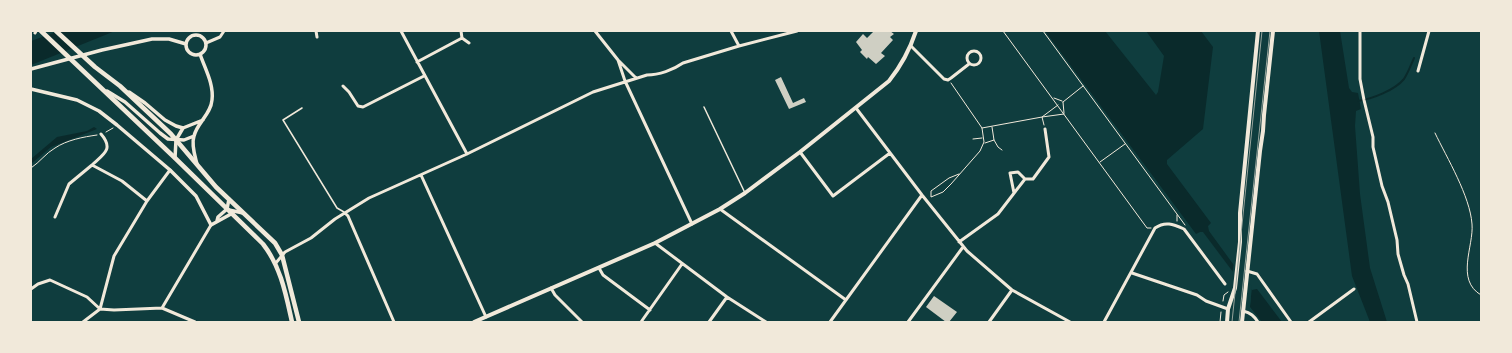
<svg xmlns="http://www.w3.org/2000/svg" width="1512" height="353" font-family="'PT Sans',sans-serif">
	<rect width="100%" height="100%" fill="#0f3d3e"/>
	<!-- water -->
	<path fill="#0a2a2b" d="M 59,31 L 115,31 L 31,65 L 31,41 Z
		M 1045,31 L 1105,31 L 1156,95 L 1158,92 L 1164,56 L 1146,31 L 1201,31 L 1213,47 L 1203,129 L 1167,160 L 1167,164 L 1211,223 L 1208,226 L 1209,231 L 1252,290 L 1257,289 L 1282,322 L 1262,322 L 1250,307 L 1251,296 L 1203,232 L 1200,232 L 1196,234 Z
		M 1319,31 L 1340,31 L 1349,88 L 1352,92 L 1358,93 L 1361,109 L 1356,111 L 1355,126 L 1360,194 L 1370,268 L 1387,322 L 1370,322 L 1352,276 Z
		M 94,127 L 97,129 L 51,147 L 31,164 L 31,159 L 57,137 L 87,131 Z"/>
	<!-- pier -->
	<path fill="#0f3d3e" d="M 1234,262 L 1252,287 L 1250,306 L 1248,304 L 1249,296 L 1232,275 Z"/>
	<g fill="none" stroke-linecap="round" stroke-linejoin="round">
		<!-- stream -->
		<path stroke="#0a2a2b" stroke-width="2" d="M 1358,101 C 1372,99 1395,90 1404,79 C 1408,73 1411,65 1414,58"/>
	</g>
	<!-- building -->
	<path fill="#cfcfc3" d="M 874,31 L 890,31 L 894,34 L 890,37 L 893,40 L 881,53 L 885,56 L 876,64 L 868,57 L 867,59 L 860,52 L 862,50 L 856,42 L 863,34 L 867,38 Z
		M 781,77 L 793,103 L 804,98 L 806,102 L 789,109 L 775,80 Z
		M 934,296 L 957,312 L 949,322 L 946,322 L 926,307 Z"/>
	<g fill="none" stroke-linecap="round" stroke-linejoin="round">
		<!-- path -->
		<path stroke="#f1e9da" stroke-width="1" d="M 1003,31 L 1147,228 L 1151,228
			M 1043,31 L 1185,225
			M 951,83 L 982,128 L 984,142 L 980,151 L 951,184 L 943,192 L 931,197 L 931,191 L 949,178 L 959,174
			M 1054,98 L 1062,101
			M 1063,102 L 1083,86
			M 1063,102 L 1064,113
			M 1044,125 L 1042,117 L 1064,114
			M 982,128 L 1042,117 L 1058,105
			M 106,132 L 113,128
			M 1435,133 C 1447,158 1470,196 1472,224 C 1474,246 1455,280 1481,295
			M 973,139 L 982,138
			M 994,140 L 998,147 L 1002,150
			M 985,143 L 994,140 L 992,127
			M 1100,162 L 1125,144
			M 31,168 C 40,162 46,153 55,148 C 67,140 83,137 97,135
			M 1177,221 L 1177,215
			M 1223,301 L 1224,295 L 1228,292
			M 1220,322 L 1221,312"/>
		<!-- service -->
		<path stroke="#f1e9da" stroke-width="1.5" d="M 704,107 L 745,193
			M 302,108 L 283,120 L 337,208 L 344,212"/>
		<!-- minor -->
		<path stroke="#f1e9da" stroke-width="3" d="M 316,31 L 317,37
			M 401,31 L 467,154
			M 461,31 L 462,38
			M 595,31 L 618,60 L 636,78
			M 731,31 L 739,46
			M 1360,31 L 1360,79 L 1364,100 L 1373,137 L 1373,147 L 1382,186 L 1388,202 L 1397,240 L 1398,254 L 1404,275 L 1408,284 L 1417,322
			M 35,33 L 36,31
			M 462,38 L 469,43
			M 206,43 L 220,37 L 224,31
			M 911,46 L 944,79 L 948,80 L 951,78 L 969,64
			M967 58a7 7 0 1 1 14 0a7 7 0 1 1-14 0Z
			M 618,60 L 625,81 L 692,224
			M 417,62 L 462,38
			M 1418,71 L 1429,31
			M 343,86 L 349,92 L 358,106 L 363,107 L 424,76
			M 856,108 L 922,195 L 967,251 L 1012,290 L 1070,322
			M 800,152 L 833,196 L 890,153
			M 92,165 C 104,154 114,149 101,134
			M 421,175 L 486,317
			M 1025,179 L 1033,179 L 1049,157 L 1045,129
			M 1014,193 L 1010,173 L 1018,172 L 1025,179
			M 720,209 L 846,300
			M 345,213 L 348,216 L 394,322
			M 55,217 L 69,184 L 92,165 L 122,181 L 147,201
			M 959,242 L 998,214 L 1025,179
			M 655,243 L 727,297 L 766,322
			M 275,264 L 285,252 L 311,238 L 335,219 L 369,198 L 467,154 L 593,92 L 647,75 C 659,75 673,70 683,63 L 739,46 L 797,31
			M 599,268 L 603,275 L 650,310
			M 1247,271 L 1257,274 L 1291,322
			M 1132,273 L 1197,295 L 1206,301 L 1228,309
			M 551,288 L 555,295 L 582,322
			M 31,289 L 38,284 L 50,280 L 87,297 L 100,309
			M 162,308 L 211,225
			M 100,309 L 114,310 L 162,308 L 195,322
			M 1243,311 C 1251,313 1254,316 1258,322
			M 83,322 L 100,309 L 114,256 L 147,201 L 170,170
			M 641,322 L 682,264
			M 709,322 L 727,297
			M 830,322 L 922,195
			M 908,322 L 963,247
			M 989,322 L 1012,290
			M 1104,322 L 1155,228 C 1165,221 1173,224 1184,229 L 1225,284
			M 1309,322 L 1354,289"/>
		<!-- tertiary -->
		<path stroke="#f1e9da" stroke-width="3.5" d="M186 45a10 10 0 1 1 20 0a10 10 0 1 1-20 0Z
			M 31,69 L 102,50 L 152,39 L 169,39 L 186,44
			M 31,89 L 77,100 L 99,111 L 117,125 L 170,170 L 196,196 L 211,225 L 231,214
			M 107,91 L 125,102 L 160,133 L 168,139 L 184,140 L 194,136
			M 129,92 L 145,103 L 165,120 L 176,126 L 183,128 L 203,120
			M 175,158 L 176,140 L 183,128
			M 197,164 C 195,156 191,145 194,136 C 197,123 211,114 212,100 C 214,84 205,69 200,54
			M 229,210 L 243,213
			M 217,221 L 218,217 L 227,209 L 229,199"/>
		<!-- secondary -->
		<path stroke="#f1e9da" stroke-width="4" d="M 474,322 L 655,243 L 720,209 L 745,193 L 800,152 L 889,81 C 901,66 910,49 916,31
			M 1227,322 L 1228,309 L 1235,288 L 1240,242 L 1240,213 L 1258,31
			M 1242,322 L 1260,151 L 1263,131 L 1264,115 L 1273,31"/>
		<!-- primary -->
		<path stroke="#f1e9da" stroke-width="4.5" d="M 41,31 L 175,158 L 263,244 C 281,267 286,295 292,322
			M 56,31 L 95,67 L 120,86 L 171,134 L 216,187 L 275,243 L 282,255 L 299,322"/>
		<!-- tram -->
		<path stroke="#97a49c" stroke-width="1" d="M 1232,322 L 1262,31
			M 1239,322 L 1270,31"/>
	</g>
	<!-- border -->
	<rect width="1512" height="353" fill="none" stroke="#f1e9da" stroke-width="64"/>
</svg>
